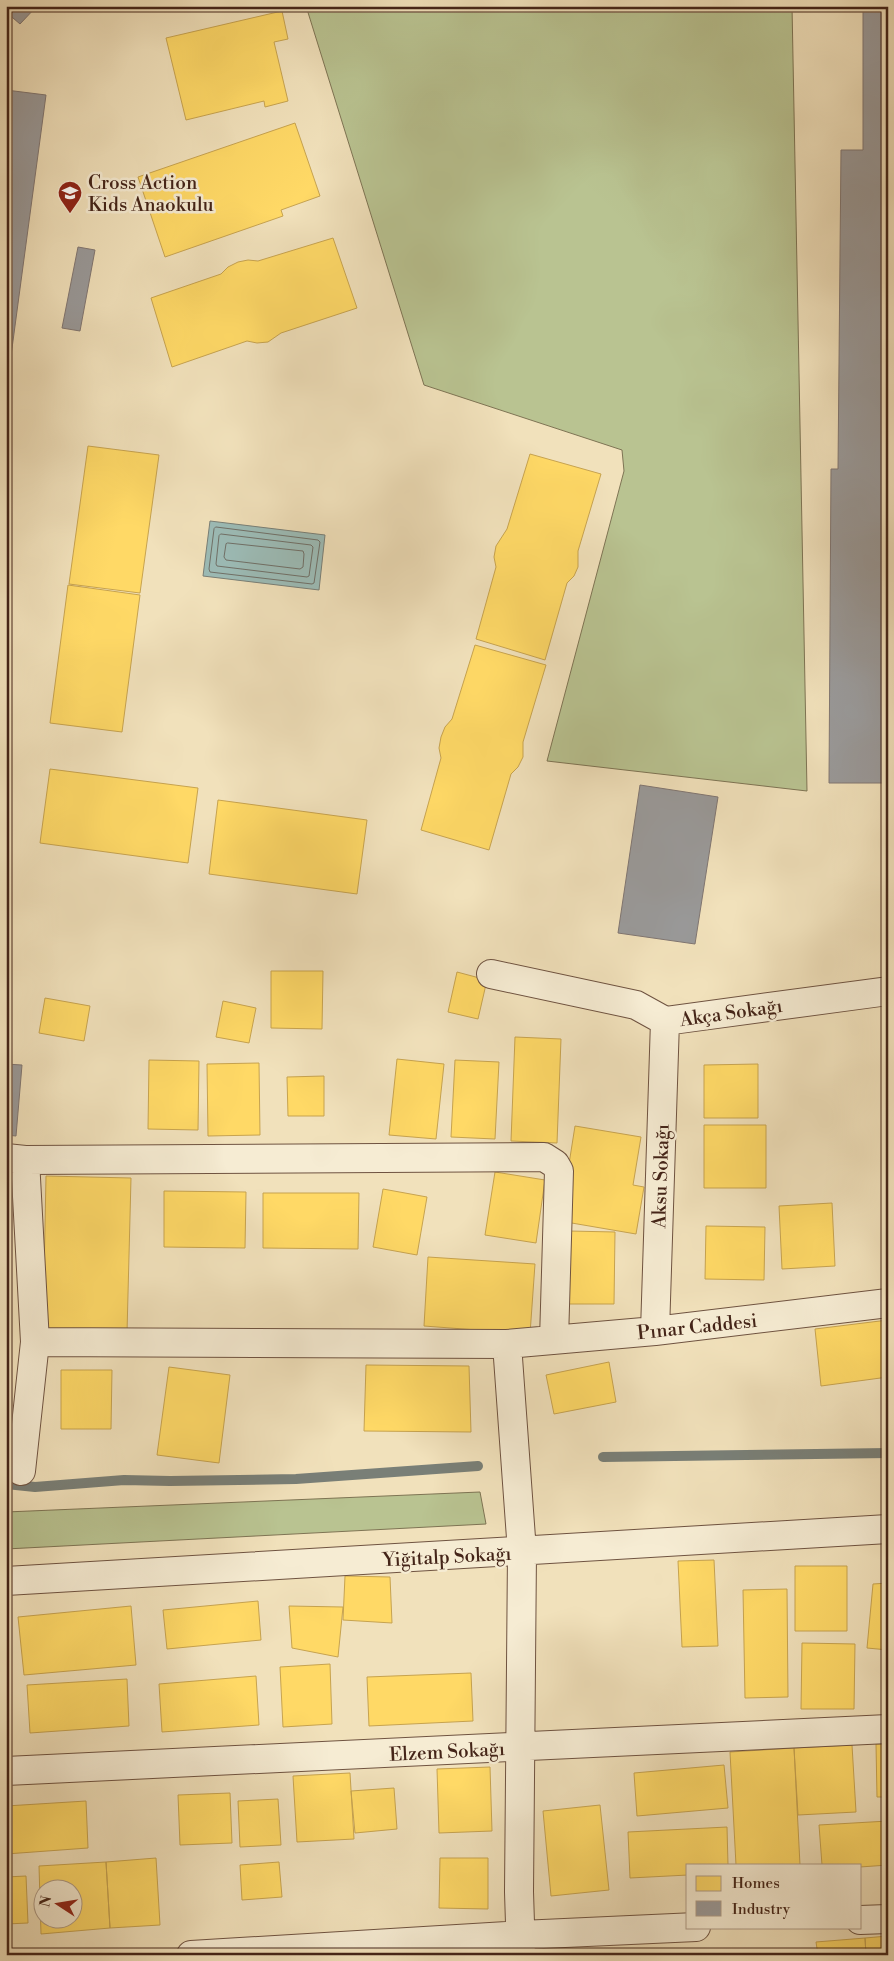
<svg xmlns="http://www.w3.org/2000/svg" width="894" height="1961" font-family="'Libre Bodoni',serif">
	<rect width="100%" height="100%" fill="#f1e1bb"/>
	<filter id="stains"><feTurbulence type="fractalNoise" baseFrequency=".004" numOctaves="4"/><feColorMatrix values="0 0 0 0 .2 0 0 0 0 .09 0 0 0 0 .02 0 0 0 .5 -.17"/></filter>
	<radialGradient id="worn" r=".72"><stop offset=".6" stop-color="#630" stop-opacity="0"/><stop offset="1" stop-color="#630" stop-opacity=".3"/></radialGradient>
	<!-- green -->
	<path fill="#b9c391" stroke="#7e7454" d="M 306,6 L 792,6 L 807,791 L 547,761 L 624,471 L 622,450 L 424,385 Z
		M 480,1492 L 486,1524 L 6,1549 L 6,1512 Z"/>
	<!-- water -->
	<path fill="#9cbcb7" stroke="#797f77" d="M 210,521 L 325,535 L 319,590 L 203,576 Z"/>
	<!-- homes -->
	<path fill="#ffd966" stroke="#c7a34f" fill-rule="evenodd" d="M 282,11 L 288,39 L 274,42 L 288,101 L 265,107 L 264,101 L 186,120 L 166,38 Z
		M 295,123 L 320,196 L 281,210 L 283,216 L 165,257 L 138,177 Z
		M 333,238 L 357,308 L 281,333 L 268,342 L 257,343 L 247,341 L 172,367 L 151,298 L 221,274 L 228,267 L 238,262 L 248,260 L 258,261 Z
		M 88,446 L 159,455 L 140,593 L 69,584 Z
		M 530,454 L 601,474 L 578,551 L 578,567 L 574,576 L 567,583 L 545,660 L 476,639 L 496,567 L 494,557 L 496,546 L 507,529 Z
		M 68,585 L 140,595 L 122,732 L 50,723 Z
		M 475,645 L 546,665 L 523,742 L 523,757 L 518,767 L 511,774 L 489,850 L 421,830 L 441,758 L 439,748 L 441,737 L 445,727 L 452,719 Z
		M 50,769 L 198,788 L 188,863 L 40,843 Z
		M 218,800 L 367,820 L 357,894 L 209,874 Z
		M 271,971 L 323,971 L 322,1029 L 271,1028 Z
		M 457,972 L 487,980 L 478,1019 L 448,1012 Z
		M 45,998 L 90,1006 L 84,1041 L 39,1033 Z
		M 223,1001 L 256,1008 L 249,1043 L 216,1037 Z
		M 515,1037 L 561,1039 L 557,1143 L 511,1141 Z
		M 397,1059 L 444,1064 L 436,1139 L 389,1135 Z
		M 149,1060 L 199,1061 L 198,1130 L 148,1129 Z
		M 455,1060 L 499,1062 L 495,1139 L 451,1137 Z
		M 259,1063 L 260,1135 L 208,1136 L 207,1064 Z
		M 758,1064 L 758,1118 L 704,1118 L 704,1065 Z
		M 324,1076 L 324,1116 L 288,1116 L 287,1077 Z
		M 704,1125 L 766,1125 L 766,1188 L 704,1188 Z
		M 575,1126 L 641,1137 L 633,1185 L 644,1187 L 636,1234 L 560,1221 Z
		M 495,1172 L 545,1180 L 536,1243 L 485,1235 Z
		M 46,1176 L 131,1178 L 127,1333 L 43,1330 Z
		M 884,1179 L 888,1179 L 888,1242 L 887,1242 Z
		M 383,1189 L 427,1197 L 417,1255 L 373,1247 Z
		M 164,1191 L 246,1192 L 245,1248 L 164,1247 Z
		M 263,1193 L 359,1193 L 358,1249 L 263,1248 Z
		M 832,1203 L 835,1266 L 782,1269 L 779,1206 Z
		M 706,1226 L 765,1227 L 764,1280 L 705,1279 Z
		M 569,1231 L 615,1232 L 614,1304 L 568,1304 Z
		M 428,1257 L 535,1264 L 530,1334 L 424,1326 Z
		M 888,1320 L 888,1377 L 821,1386 L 815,1329 Z
		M 609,1362 L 616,1402 L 554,1414 L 546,1375 Z
		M 366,1365 L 469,1366 L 471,1432 L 364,1431 Z
		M 169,1367 L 230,1375 L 219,1463 L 157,1455 Z
		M 61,1370 L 112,1370 L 111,1429 L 61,1429 Z
		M 6,1403 L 11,1404 L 6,1436 Z
		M 714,1560 L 718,1646 L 682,1647 L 678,1561 Z
		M 795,1566 L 847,1566 L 847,1631 L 795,1631 Z
		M 345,1576 L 390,1577 L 392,1623 L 343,1620 Z
		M 888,1583 L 888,1650 L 867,1648 L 873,1584 Z
		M 787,1589 L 788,1697 L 745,1698 L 743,1590 Z
		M 258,1601 L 261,1640 L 167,1649 L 163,1610 Z
		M 131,1606 L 136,1665 L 24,1675 L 18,1617 Z
		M 289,1606 L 343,1607 L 338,1657 L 292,1648 Z
		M 802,1643 L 855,1644 L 854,1709 L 801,1709 Z
		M 330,1664 L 332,1724 L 283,1727 L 280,1667 Z
		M 471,1673 L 473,1721 L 369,1726 L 367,1677 Z
		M 256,1676 L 259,1725 L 162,1732 L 159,1684 Z
		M 127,1679 L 129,1726 L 30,1733 L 27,1685 Z
		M 876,1744 L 888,1744 L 888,1797 L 877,1797 Z
		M 852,1745 L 856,1812 L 798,1815 L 794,1748 Z
		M 794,1748 L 800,1865 L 736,1865 L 730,1752 Z
		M 724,1765 L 728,1808 L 637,1816 L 634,1773 Z
		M 490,1767 L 492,1831 L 439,1833 L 437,1769 Z
		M 350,1773 L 354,1839 L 297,1842 L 293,1776 Z
		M 394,1788 L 397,1829 L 355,1833 L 351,1791 Z
		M 230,1793 L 232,1843 L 180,1845 L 178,1795 Z
		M 278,1799 L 281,1845 L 240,1847 L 238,1801 Z
		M 86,1801 L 88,1848 L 6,1854 L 6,1806 Z
		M 600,1805 L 609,1890 L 551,1896 L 543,1811 Z
		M 888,1821 L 888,1865 L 860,1867 L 860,1865 L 822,1865 L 819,1825 Z
		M 727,1827 L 728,1865 L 688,1865 L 688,1875 L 630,1878 L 628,1832 Z
		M 156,1858 L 160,1925 L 110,1928 L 106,1862 Z
		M 440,1858 L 488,1858 L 488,1909 L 439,1908 Z
		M 106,1862 L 110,1928 L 41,1934 L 39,1866 ZM 42,1888 L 72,1888 L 72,1918 L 42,1918 Z
		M 279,1862 L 282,1897 L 242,1900 L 240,1865 Z
		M 26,1876 L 28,1923 L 6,1924 L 6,1877 Z
		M 888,1936 L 888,1955 L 866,1955 L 865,1938 Z
		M 865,1938 L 866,1955 L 818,1955 L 816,1942 Z
		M 738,1951 L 738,1955 L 682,1955 L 682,1954 Z
		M 793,1951 L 793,1955 L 742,1955 L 742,1952 Z
		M 620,1952 L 620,1955 L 591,1955 Z"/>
	<!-- industry -->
	<path fill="#999" stroke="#807672" d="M 6,6 L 37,6 L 20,24 L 6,12 Z
		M 863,6 L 888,6 L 888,783 L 829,783 L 831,469 L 838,469 L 841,150 L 863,150 Z
		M 6,90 L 46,95 L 6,393 Z
		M 78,247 L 95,250 L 80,331 L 62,328 Z
		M 640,785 L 718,797 L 695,944 L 618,933 Z
		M 6,1064 L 22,1065 L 16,1136 L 6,1135 Z"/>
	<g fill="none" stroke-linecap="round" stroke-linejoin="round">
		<!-- shore -->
		<path stroke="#707068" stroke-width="1" d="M 216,527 L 318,540 L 320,542 L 314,583 L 312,584 L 210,572 L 209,569 L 214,529 Z
			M 221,534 L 311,545 L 313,547 L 309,576 L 307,577 L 217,566 L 216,564 L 219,536 Z
			M 228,543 L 303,551 L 304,554 L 303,567 L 300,569 L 226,560 L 224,557 L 226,544 Z"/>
		<!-- stream -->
		<path stroke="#797f77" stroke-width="10" d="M 603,1457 L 888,1453
			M 6,1484 L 35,1487 L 124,1480 L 170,1481 L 296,1479 L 478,1466"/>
		<defs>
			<path id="street" d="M 491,974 L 636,1005 L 665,1021 L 888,991
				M 6,1158 L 25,1160 L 35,1342 L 507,1344 L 655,1331 L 888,1303
				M 25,1160 L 544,1157 L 555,1164 L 559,1171 L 554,1340
				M 655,1331 L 665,1021
				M 507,1344 L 522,1552 L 519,1892 L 521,1955
				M 21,1471 L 35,1342
				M 6,1581 L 888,1529
				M 6,1771 L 888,1729
				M 860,1920 L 888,1919
				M 191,1955 L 521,1935 L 696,1927"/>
		</defs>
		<!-- street casing -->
		<use href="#street" stroke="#6f5341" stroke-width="30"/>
		<!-- street -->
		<use href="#street" stroke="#f6ecd3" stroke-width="28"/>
	</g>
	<!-- icons -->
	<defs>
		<symbol id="school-pin" viewBox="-11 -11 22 30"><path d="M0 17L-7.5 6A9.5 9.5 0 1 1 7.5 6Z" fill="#8f2418" stroke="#f6ecd3"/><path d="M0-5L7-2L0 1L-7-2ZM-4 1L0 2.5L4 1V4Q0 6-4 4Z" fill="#fff"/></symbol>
	</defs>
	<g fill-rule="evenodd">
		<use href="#school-pin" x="56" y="179" width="28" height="38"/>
	</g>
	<g text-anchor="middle" stroke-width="5" stroke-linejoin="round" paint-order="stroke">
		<!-- poi labels -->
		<g font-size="19" fill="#442418" stroke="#f6ecd3" text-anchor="start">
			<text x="88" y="189">Cross Action<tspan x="88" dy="22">Kids Anaokulu</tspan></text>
		</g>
		<!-- street labels -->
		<g font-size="19" fill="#442418" stroke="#f6ecd3">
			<text transform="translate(731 1012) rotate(-8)" y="7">Akça Sokağı</text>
			<text transform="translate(660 1176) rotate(-88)" y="7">Aksu Sokağı</text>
			<text transform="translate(697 1326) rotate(-6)" y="7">Pınar Caddesi</text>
			<text transform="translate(447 1556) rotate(-3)" y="7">Yiğitalp Sokağı</text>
			<text transform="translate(447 1751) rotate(-3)" y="7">Elzem Sokağı</text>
		</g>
	</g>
	<!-- margin -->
	<rect width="894" height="1961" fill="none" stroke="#f1e1bb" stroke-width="25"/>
	<rect x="8" y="8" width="879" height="1946" fill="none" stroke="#442418" stroke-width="2.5"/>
	<rect x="12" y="12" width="869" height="1936" fill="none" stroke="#442418"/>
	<!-- legend -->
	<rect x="686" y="1864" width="175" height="65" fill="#f6ecd3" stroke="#af9c88"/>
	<rect x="696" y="1876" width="25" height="15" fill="#ffd966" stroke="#af9c88"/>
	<text x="732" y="1888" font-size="15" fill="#442418">Homes</text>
	<rect x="696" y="1901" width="25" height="15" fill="#999999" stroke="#af9c88"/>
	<text x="732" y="1914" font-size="15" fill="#442418">Industry</text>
	<!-- north arrow -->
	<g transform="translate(58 1904) rotate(282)"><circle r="24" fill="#f6ecd3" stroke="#af9c88"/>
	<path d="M0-4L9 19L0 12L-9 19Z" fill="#8f2418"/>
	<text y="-8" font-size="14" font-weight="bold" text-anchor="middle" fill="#442418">N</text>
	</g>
	<rect width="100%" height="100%" filter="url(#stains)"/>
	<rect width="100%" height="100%" fill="url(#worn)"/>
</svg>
